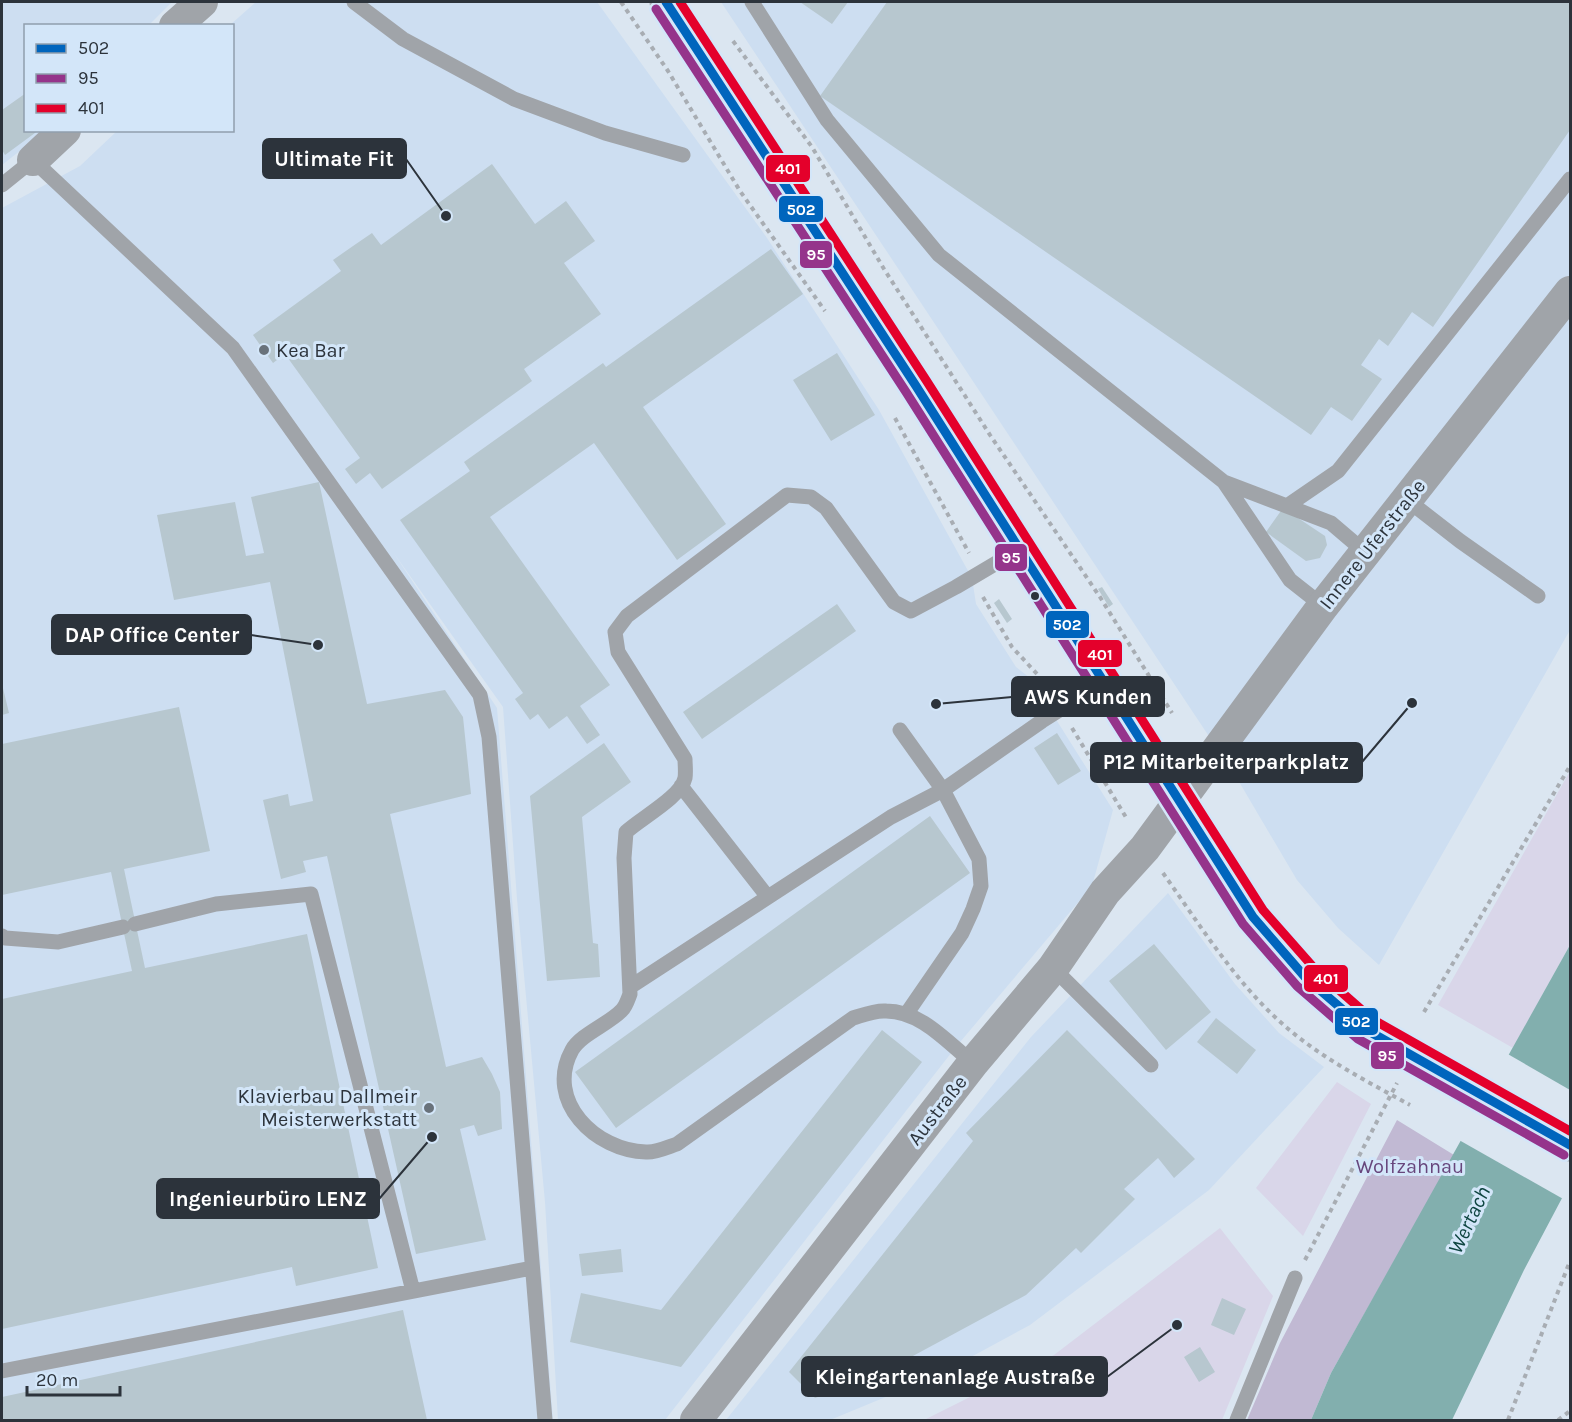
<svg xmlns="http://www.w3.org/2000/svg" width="1572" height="1422" font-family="Karla,sans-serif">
	<rect width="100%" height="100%" fill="#dbe6f1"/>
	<!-- built -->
	<path fill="#cddef1" d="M 2,2 L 172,2 L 149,25 L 26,26 L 26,130 L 45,131 L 2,165 Z
		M 256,2 L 597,2 L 767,238 L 879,410 L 972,578 L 976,604 L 1016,667 L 1030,678 L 1113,810 L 1092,886 L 955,1048 L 665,1420 L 558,1420 L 545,1202 L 517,899 L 503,707 L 393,552 L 497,708 L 553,1420 L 2,1420 L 2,208 L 80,166 L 117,131 L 232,130 L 232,26 L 230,25 Z
		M 721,2 L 1570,2 L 1570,630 L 1379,965 L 1338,928 L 1297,880 L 1238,780 Z
		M 1168,893 L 1235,984 L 1279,1033 L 1324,1067 L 1209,1190 L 1030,1325 L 934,1377 L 830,1420 L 726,1420 L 1031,1037 Z"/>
	<!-- green -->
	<path fill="#d9d6e9" d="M 1570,771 L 1570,945 L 1513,1048 L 1438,1005 Z
		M 1337,1082 L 1371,1104 L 1303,1236 L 1256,1188 Z
		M 1220,1228 L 1273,1296 L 1222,1420 L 924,1420 L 1054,1355 Z"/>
	<!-- forest -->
	<path fill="#c1b9d3" d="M 1397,1120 L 1454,1155 L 1331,1373 L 1311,1420 L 1247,1420 L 1280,1343 Z"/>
	<!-- water -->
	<path fill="#82afae" d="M 1570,945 L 1570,1183 L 1524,1270 L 1452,1420 L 1311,1420 L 1331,1373 Z"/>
	<!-- pier -->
	<path fill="#dbe6f1" d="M 1506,1053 L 1570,1090 L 1570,1190 L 1565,1200 L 1459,1140 Z"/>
	<!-- building -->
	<path fill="#b7c7cf" d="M 800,2 L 848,2 L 832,24 Z
		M 887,2 L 1570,2 L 1570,130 L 1433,327 L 1412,312 L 1388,346 L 1379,339 L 1361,365 L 1382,379 L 1352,421 L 1331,407 L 1311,435 L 820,96 Z
		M 26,93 L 26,130 L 39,130 L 5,155 L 2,150 L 2,110 Z
		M 492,164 L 535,224 L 566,201 L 595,241 L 564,263 L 601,314 L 524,369 L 532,381 L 382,489 L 370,473 L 356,484 L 345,469 L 360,458 L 285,354 L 273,363 L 253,335 L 341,271 L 333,260 L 353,246 L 372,233 L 381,245 Z
		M 771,249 L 803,294 L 643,407 L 726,524 L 677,560 L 594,443 L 490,517 L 610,685 L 580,706 L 600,735 L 587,744 L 567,716 L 549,729 L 538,714 L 530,720 L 515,699 L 523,693 L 400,520 L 470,471 L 464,462 L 603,363 L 606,367 Z
		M 837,353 L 875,415 L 831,441 L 793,380 Z
		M 319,482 L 367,704 L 445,690 L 463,717 L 471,794 L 390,814 L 446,1067 L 482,1057 L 492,1074 L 500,1092 L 502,1129 L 478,1136 L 474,1125 L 460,1129 L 486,1240 L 416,1254 L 327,856 L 303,861 L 306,872 L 281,879 L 263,800 L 288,794 L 290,806 L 313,801 L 270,582 L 174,600 L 157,515 L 235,502 L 246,556 L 264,553 L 251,497 Z
		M 1283,508 L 1325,536 L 1327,545 L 1320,558 L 1306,561 L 1266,532 Z
		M 1102,587 L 1113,604 L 1109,607 L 1098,589 Z
		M 999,599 L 1012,619 L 1007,623 L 994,603 Z
		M 837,604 L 856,631 L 702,739 L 683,712 Z
		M 2,684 L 9,713 L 2,715 Z
		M 179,707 L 210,851 L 124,869 L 145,968 L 307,934 L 378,1268 L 296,1286 L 292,1267 L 2,1329 L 2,999 L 132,971 L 111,872 L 2,895 L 2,744 Z
		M 1057,733 L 1081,771 L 1058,785 L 1034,748 Z
		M 604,743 L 631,782 L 582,817 L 593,943 L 598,944 L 600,977 L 547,981 L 530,796 Z
		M 930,816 L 970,873 L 616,1128 L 575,1072 Z
		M 1154,944 L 1211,1012 L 1166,1050 L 1109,981 Z
		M 1216,1018 L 1256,1050 L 1237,1074 L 1197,1042 Z
		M 882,1030 L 922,1062 L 681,1367 L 570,1342 L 581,1293 L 661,1310 Z
		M 1067,1030 L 1195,1159 L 1174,1178 L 1158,1158 L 1124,1189 L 1135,1199 L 1081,1253 L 1076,1248 L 1026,1295 L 874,1377 L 815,1398 L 789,1372 L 973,1141 L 966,1133 Z
		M 621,1249 L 623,1272 L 582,1276 L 579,1254 Z
		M 1222,1298 L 1246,1309 L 1234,1335 L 1211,1325 Z
		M 403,1310 L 427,1420 L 2,1420 L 2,1397 Z
		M 1200,1347 L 1215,1372 L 1199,1382 L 1184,1357 Z"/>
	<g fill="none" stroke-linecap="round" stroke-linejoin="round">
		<!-- path -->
		<path stroke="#a8adb3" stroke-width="4" stroke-dasharray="4.5 4.5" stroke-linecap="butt" d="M 621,2 L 668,71 L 740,191 L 825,311
			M 733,41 L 812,147 L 884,269 L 990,435 L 1100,597 L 1172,713
			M 895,418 L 969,553
			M 983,597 L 1012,647 L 1038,675 L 1049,691
			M 1072,728 L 1127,819
			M 1163,873 C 1200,925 1237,985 1286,1027 C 1323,1059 1368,1082 1410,1105
			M 1424,1012 L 1570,766
			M 1305,1260 L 1397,1083
			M 1508,1420 L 1570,1261
			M 1558,1420 L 1570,1411"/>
		<!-- lane -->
		<path stroke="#a0a4a9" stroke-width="15" d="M 354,2 L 403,39 L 514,99 L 605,133 L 683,155
			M 752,2 L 827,120 L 939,255 L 1224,482 L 1331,523 L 1365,552
			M 2,185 L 33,160 L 233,348 L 480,695 L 489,737 L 545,1420
			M 1224,482 L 1290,580 L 1323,606
			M 1406,499 L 1460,541 L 1538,596
			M 1287,506 L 1338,471 L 1570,179
			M 900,730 L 943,790 L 1042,721 L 1104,682
			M 681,786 L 767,896
			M 135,924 L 216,904 L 311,894 L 413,1291
			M 2,936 L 5,938 L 58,942 L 123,927
			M 1053,968 L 1151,1065
			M 630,987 L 891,817 L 943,790 L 979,859 L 981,886 L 973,909 L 962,933 L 907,1013
			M 973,1063 C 947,1042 921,1011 886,1011 C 875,1010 863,1015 853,1018 L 677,1144 C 668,1147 655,1153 646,1152 C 596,1151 544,1101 572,1050 C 581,1034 609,1024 622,1010 C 626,1006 628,999 630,994 L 624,858 L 626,832 C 641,818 681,797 685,778 C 686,772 685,764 685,759 L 618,652 L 615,632 L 627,616 L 787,495 L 811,497 L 826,508 L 894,602 L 911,611 L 956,587 L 1020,549
			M 2,1371 L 532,1268
			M 1237,1420 L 1295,1278"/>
		<!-- street -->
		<path stroke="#a0a4a9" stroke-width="32" d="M 175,26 L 202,2
			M 33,160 L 65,130
			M 696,1420 L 973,1063 L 1053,968 L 1105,892 L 1145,848 L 1323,606 L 1570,292"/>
		<!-- secondary -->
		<path stroke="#a8adb5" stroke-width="33" d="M 666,2 L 916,386 L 1253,917 L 1305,977 L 1365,1029 L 1570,1145"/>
		<defs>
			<path id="bus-1" d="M 666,2 L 916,386 L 1253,917 L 1305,977 L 1365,1029 L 1570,1145"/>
			<path id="bus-2" d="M 656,9 L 906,392 L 1243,924 L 1297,986 L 1358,1039 L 1564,1155"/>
			<path id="bus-3" d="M 680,2 L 926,380 L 1263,910 L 1314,968 L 1372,1019 L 1570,1131"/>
		</defs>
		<!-- bus-1 casing -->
		<use href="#bus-1" stroke="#d3e6f9" stroke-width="14"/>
		<!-- bus-2 casing -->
		<use href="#bus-2" stroke="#d3e6f9" stroke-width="14"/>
		<!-- bus-3 casing -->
		<use href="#bus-3" stroke="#d3e6f9" stroke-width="14"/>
		<!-- bus-1 -->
		<use href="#bus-1" stroke="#0065bd" stroke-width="9"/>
		<!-- bus-2 -->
		<use href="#bus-2" stroke="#95348b" stroke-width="9"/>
		<!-- bus-3 -->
		<use href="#bus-3" stroke="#e4002b" stroke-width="9"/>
	</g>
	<!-- markers -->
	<g fill="#69727b" stroke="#d3e6f9" stroke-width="2">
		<circle cx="264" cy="350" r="6"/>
		<circle cx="429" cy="1108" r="6"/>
	</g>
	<circle fill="#2c333b" stroke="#d3e6f9" stroke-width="2" cx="1035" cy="596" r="5"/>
	<g text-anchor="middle" stroke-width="6" stroke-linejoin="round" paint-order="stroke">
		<!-- poi labels -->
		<g font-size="20" fill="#2c333b" stroke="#d3e6f9" text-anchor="start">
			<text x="276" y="357">Kea Bar</text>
			<text x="417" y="1103" text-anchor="end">Klavierbau Dallmeir<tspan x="417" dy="23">Meisterwerkstatt</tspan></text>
		</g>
		<!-- street labels -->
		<g font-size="20" fill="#2c333b" stroke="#d3e6f9">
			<text transform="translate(1372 544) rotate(-52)" y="7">Innere Uferstraße</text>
			<text transform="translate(937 1110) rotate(-52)" y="7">Austraße</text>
		</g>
		<!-- park labels -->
		<g font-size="20" fill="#67467c" stroke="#d3e6f9">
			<text x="1410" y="1173">Wolfzahnau</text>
		</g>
		<!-- water labels -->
		<g font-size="21" font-style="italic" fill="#0e4541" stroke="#d3e6f9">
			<text transform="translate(1469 1220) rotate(-65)" y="7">Wertach</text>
		</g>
	</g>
	<!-- callouts -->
	<path fill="none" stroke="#2c333b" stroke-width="2" d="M446 216L406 159M318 645L251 635M936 704L1012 697M1412 703L1362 762M432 1137L379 1199M1177 1325L1107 1377"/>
	<g fill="#2c333b" stroke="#d3e6f9" stroke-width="2">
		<circle cx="446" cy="216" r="6"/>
		<circle cx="318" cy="645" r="6"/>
		<circle cx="936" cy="704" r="6"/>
		<circle cx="1412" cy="703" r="6"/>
		<circle cx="432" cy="1137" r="6"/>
		<circle cx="1177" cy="1325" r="6"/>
	</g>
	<g fill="#2c333b" stroke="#2c333b" stroke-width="2">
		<rect x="263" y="139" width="143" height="39" rx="6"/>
		<rect x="52" y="615" width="199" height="39" rx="6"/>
		<rect x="1012" y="677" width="152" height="39" rx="6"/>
		<rect x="1091" y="743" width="271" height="39" rx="6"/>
		<rect x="157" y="1179" width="222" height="39" rx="6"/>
		<rect x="802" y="1357" width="305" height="39" rx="6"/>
	</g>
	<g font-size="21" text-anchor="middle" font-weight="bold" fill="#fff">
		<text x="334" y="166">Ultimate Fit</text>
		<text x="152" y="642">DAP Office Center</text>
		<text x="1088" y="704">AWS Kunden</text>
		<text x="1226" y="769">P12 Mitarbeiterparkplatz</text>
		<text x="268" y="1206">Ingenieurbüro LENZ</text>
		<text x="955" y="1384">Kleingartenanlage Austraße</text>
	</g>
	<g stroke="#d3e6f9" stroke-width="2">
		<rect x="765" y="154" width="46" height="29" rx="6" fill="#e4002b"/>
		<rect x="778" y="195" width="46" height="28" rx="6" fill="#0065bd"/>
		<rect x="799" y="240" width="34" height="29" rx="6" fill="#95348b"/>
		<rect x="994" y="543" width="34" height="29" rx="6" fill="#95348b"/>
		<rect x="1045" y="610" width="45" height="29" rx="6" fill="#0065bd"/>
		<rect x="1077" y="639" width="46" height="29" rx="6" fill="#e4002b"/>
		<rect x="1303" y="964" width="46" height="29" rx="6" fill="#e4002b"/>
		<rect x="1334" y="1007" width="45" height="29" rx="6" fill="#0065bd"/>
		<rect x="1370" y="1041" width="35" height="29" rx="6" fill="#95348b"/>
	</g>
	<g font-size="16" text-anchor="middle" font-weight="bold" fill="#fff">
		<text x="788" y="174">401</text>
		<text x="801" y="215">502</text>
		<text x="816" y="260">95</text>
		<text x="1011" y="563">95</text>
		<text x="1067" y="630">502</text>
		<text x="1100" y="660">401</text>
		<text x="1326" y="984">401</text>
		<text x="1356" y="1027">502</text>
		<text x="1387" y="1061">95</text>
	</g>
	<!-- border -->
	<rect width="1572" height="1422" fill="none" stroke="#2c333b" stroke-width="6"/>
	<!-- legend -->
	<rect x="24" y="24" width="210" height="108" fill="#d3e6f9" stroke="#909ead" stroke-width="1.5"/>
	<rect x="36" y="44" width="30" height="9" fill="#0065bd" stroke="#909ead" stroke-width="1.5"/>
	<text x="78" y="54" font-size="18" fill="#2c333b">502</text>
	<rect x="36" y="74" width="30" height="9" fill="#95348b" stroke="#909ead" stroke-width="1.5"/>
	<text x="78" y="84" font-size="18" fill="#2c333b">95</text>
	<rect x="36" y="104" width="30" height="9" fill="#e4002b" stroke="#909ead" stroke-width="1.5"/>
	<text x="78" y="114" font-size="18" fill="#2c333b">401</text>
	<!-- scale -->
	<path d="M27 1386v9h93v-9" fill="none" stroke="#2c333b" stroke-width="3"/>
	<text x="36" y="1386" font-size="18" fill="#2c333b" stroke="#d3e6f9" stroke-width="4.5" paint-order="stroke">20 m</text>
</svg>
